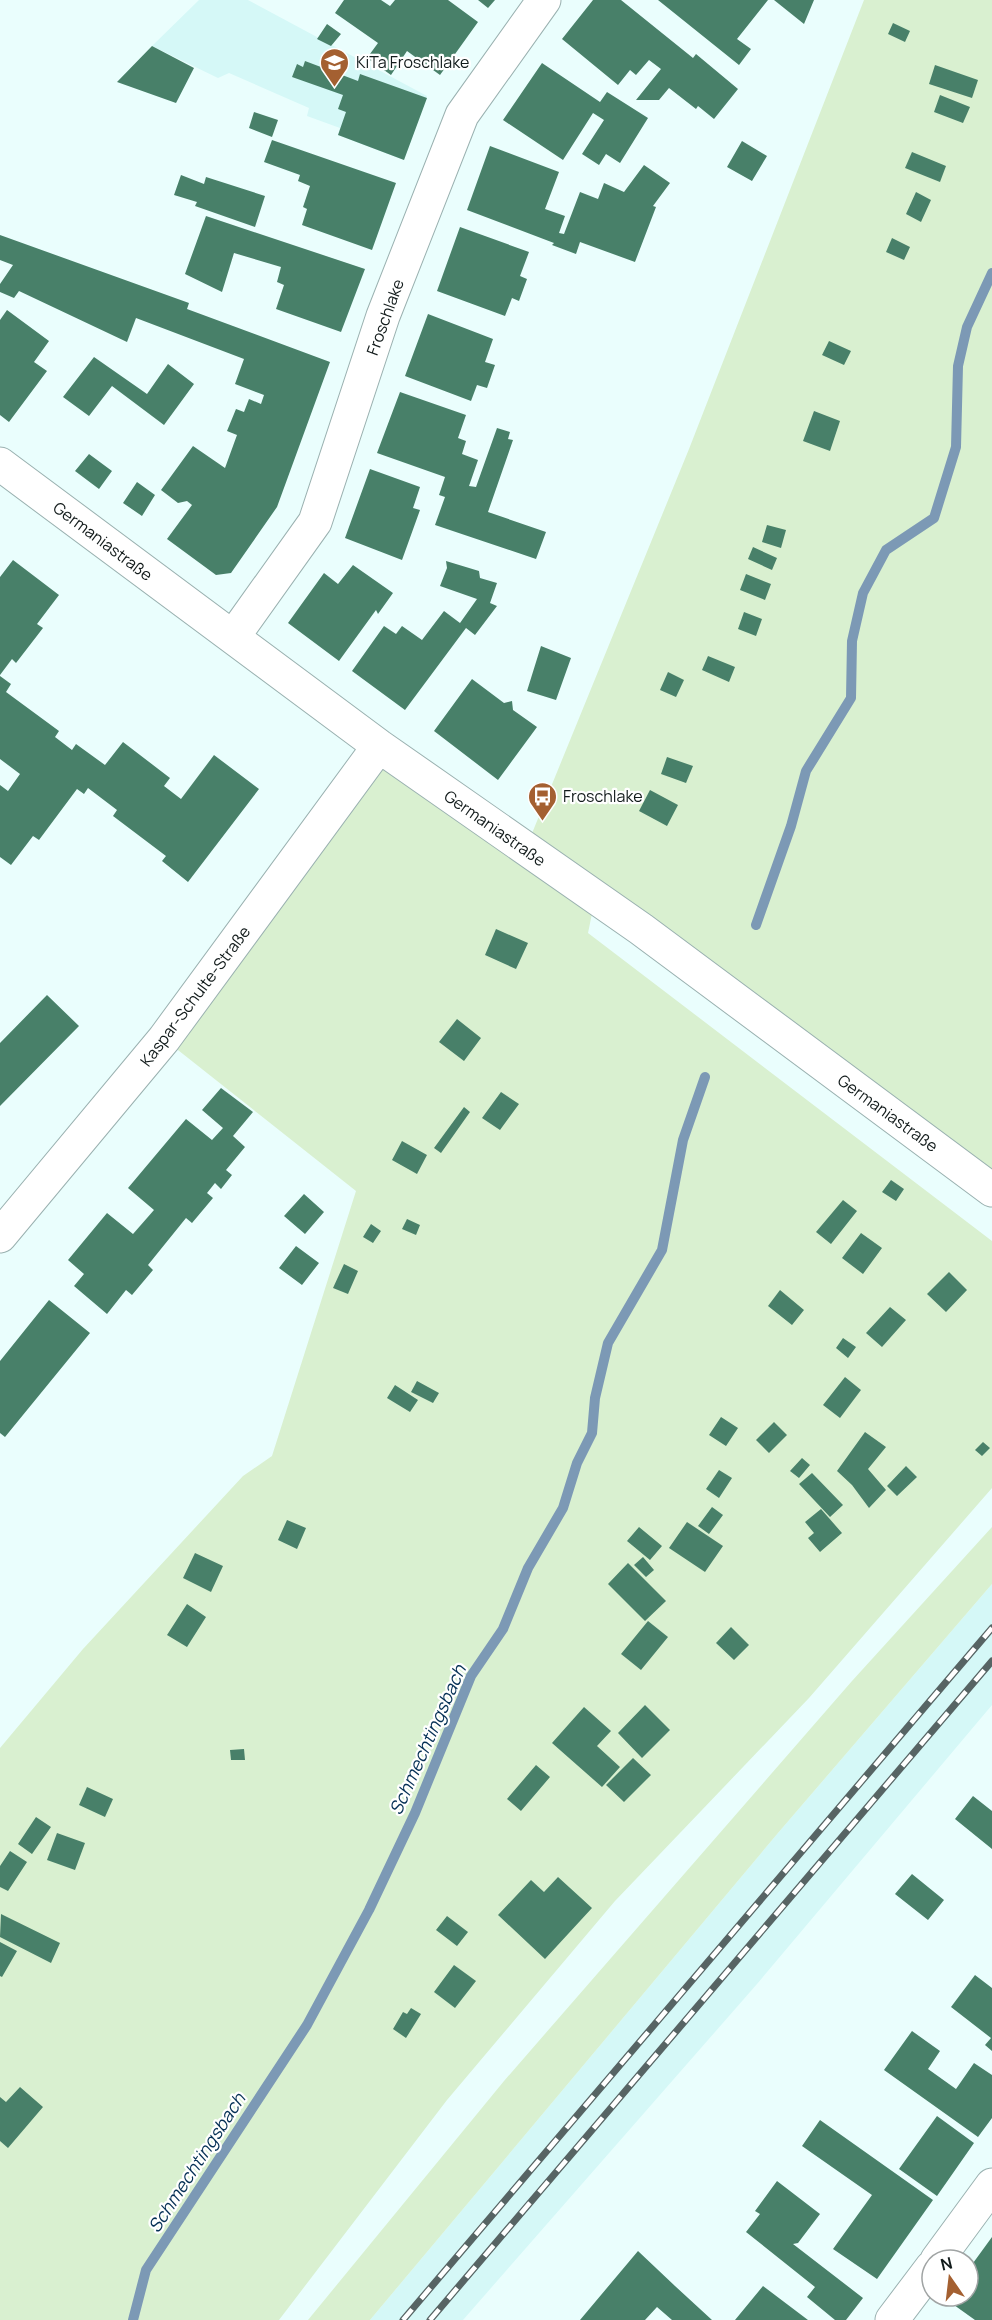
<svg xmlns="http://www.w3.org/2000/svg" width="992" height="2320" font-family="Manrope,sans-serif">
	<rect width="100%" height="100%" fill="#eafefd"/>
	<!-- built -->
	<path fill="#d5f8f7" d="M 199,0 L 248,0 L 427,96 L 404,160 L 338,135 L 340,128 L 307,116 L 309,108 L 229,73 L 218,78 L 152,46 Z
		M 992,1584 L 992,1705 L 757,1984 L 463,2320 L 370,2320 L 778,1833 Z"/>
	<!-- green -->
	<path fill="#d9f0d0" d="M 864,0 L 992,0 L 992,1190 L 595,899 L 588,933 L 992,1241 L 992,1488 L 809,1698 L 615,1901 L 447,2100 L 279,2320 L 0,2320 L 0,1748 L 83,1649 L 243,1476 L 272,1456 L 356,1191 L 164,1039 L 379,746 L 526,848 L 689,449 Z
		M 992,1527 L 992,1584 L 778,1833 L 370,2320 L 308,2320 L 504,2081 L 852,1681 Z"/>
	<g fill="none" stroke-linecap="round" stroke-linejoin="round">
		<!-- stream -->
		<path stroke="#7c99b5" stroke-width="10" d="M 756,925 L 791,826 L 806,771 L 851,698 L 852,641 L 863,593 L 886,550 L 934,518 L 956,447 L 958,366 L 967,327 L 992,273
			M 133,2320 L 146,2270 L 307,2025 L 369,1910 L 415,1813 L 471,1676 L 503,1629 L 528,1568 L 563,1508 L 577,1463 L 592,1433 L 595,1398 L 608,1343 L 662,1250 L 683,1140 L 705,1077"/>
	</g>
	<!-- building -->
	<path fill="#488069" d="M 344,0 L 381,0 L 390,6 L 395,0 L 448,0 L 478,22 L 440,75 L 407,51 L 391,75 L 367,58 L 378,43 L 335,13 Z
		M 478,0 L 495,0 L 488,8 Z
		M 593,0 L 621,0 L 693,58 L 696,54 L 738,89 L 714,119 L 698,106 L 696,109 L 669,88 L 659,100 L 636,100 L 661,69 L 649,60 L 636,75 L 630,70 L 618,85 L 562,39 Z
		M 658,0 L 768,0 L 737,39 L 751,49 L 739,65 Z
		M 774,0 L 814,0 L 804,24 Z
		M 893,23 L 910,31 L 905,42 L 888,34 Z
		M 327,24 L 341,34 L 331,46 L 317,39 Z
		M 152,46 L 194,68 L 176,103 L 117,82 Z
		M 305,61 L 358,81 L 360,74 L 427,98 L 404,160 L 338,135 L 346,112 L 338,109 L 343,95 L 292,77 L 297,64 L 303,67 Z
		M 542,63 L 600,102 L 607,92 L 648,118 L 620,163 L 606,154 L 599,165 L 582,154 L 604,120 L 593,113 L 563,160 L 503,120 Z
		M 935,65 L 978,80 L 972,98 L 929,84 Z
		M 940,95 L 970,107 L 963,123 L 934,112 Z
		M 254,112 L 278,120 L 272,137 L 249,128 Z
		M 272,140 L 396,183 L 372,250 L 302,225 L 307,209 L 303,207 L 310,186 L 298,181 L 300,175 L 264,162 Z
		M 742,141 L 767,156 L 752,181 L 727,167 Z
		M 490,146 L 559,172 L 545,209 L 565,216 L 559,233 L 564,234 L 580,192 L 598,199 L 604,183 L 624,192 L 644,165 L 670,183 L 653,206 L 656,207 L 635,262 L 580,242 L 576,254 L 552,245 L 554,243 L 467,210 Z
		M 912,152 L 946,166 L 940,182 L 905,168 Z
		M 181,175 L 204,184 L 206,177 L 265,196 L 255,227 L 195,206 L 197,202 L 174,195 Z
		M 916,192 L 931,200 L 921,222 L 906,214 Z
		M 206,216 L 365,269 L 341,332 L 276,309 L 284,285 L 277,282 L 281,267 L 234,253 L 222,292 L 185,274 Z
		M 460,227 L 529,252 L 520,276 L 527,279 L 519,301 L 512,298 L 505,316 L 437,291 Z
		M 0,235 L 189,303 L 187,309 L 330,362 L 277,507 L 231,573 L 216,575 L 167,539 L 192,505 L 187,501 L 178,503 L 161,490 L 193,446 L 225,468 L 237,435 L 227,431 L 236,409 L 244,412 L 249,399 L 261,404 L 264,395 L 235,384 L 244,359 L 136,318 L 127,342 L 19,291 L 14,298 L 0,292 L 0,284 L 13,265 L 0,260 Z
		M 892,238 L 910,247 L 904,260 L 886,252 Z
		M 7,310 L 49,341 L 34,362 L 47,371 L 9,422 L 0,415 L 0,320 Z
		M 428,314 L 493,339 L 485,362 L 495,365 L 487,388 L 477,385 L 471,401 L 405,376 Z
		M 829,341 L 851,351 L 844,365 L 822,355 Z
		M 94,357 L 147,394 L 168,364 L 194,384 L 164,425 L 112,386 L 89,416 L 63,397 Z
		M 400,392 L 466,415 L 458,438 L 466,441 L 462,454 L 478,460 L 469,486 L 476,487 L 497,428 L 510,432 L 508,439 L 513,440 L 488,512 L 546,532 L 536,559 L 435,525 L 445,497 L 439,495 L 445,477 L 377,453 Z
		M 814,411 L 840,421 L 830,451 L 803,441 Z
		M 89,454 L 112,471 L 99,489 L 75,471 Z
		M 370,469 L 420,487 L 413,508 L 420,510 L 402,560 L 345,538 Z
		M 137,482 L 155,495 L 142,516 L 123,503 Z
		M 767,525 L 786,530 L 781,548 L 762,542 Z
		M 753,547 L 777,558 L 772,570 L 748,559 Z
		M 13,560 L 59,595 L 37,624 L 43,628 L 16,663 L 12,659 L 0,675 L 0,577 Z
		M 446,561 L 479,571 L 480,578 L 497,583 L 490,603 L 497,606 L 475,635 L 466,628 L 405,710 L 352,671 L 384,626 L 396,634 L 402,626 L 422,640 L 444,611 L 460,623 L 477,599 L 440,586 L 447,568 Z
		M 353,565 L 393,593 L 378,614 L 376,610 L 339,661 L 288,623 L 324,573 L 338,584 Z
		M 746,574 L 771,584 L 765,600 L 740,590 Z
		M 744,612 L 762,619 L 756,636 L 738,629 Z
		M 541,646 L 571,658 L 556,700 L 527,691 Z
		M 708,656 L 735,667 L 729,682 L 702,670 Z
		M 668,672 L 684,680 L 676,697 L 660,690 Z
		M 0,676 L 11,684 L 6,692 L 59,731 L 55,737 L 72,750 L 76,744 L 105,765 L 123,742 L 170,778 L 164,786 L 181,799 L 214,755 L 259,789 L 188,882 L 162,861 L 166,856 L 113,816 L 117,810 L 88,788 L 84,794 L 77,789 L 39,840 L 33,836 L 11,865 L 0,857 L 0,785 L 8,791 L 20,774 L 0,759 Z
		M 472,679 L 504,703 L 512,701 L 513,710 L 537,727 L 498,780 L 434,731 Z
		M 667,757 L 693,766 L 686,783 L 661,774 Z
		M 650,790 L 678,805 L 667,826 L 639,811 Z
		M 496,929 L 528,943 L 516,969 L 485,955 Z
		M 47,995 L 79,1026 L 0,1106 L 0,1043 Z
		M 457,1019 L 481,1038 L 464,1061 L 439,1042 Z
		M 221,1088 L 253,1112 L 233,1136 L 245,1147 L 226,1170 L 232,1175 L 221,1189 L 215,1183 L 207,1193 L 213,1198 L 192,1223 L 186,1218 L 148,1265 L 153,1270 L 132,1295 L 126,1290 L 107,1314 L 74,1286 L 84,1274 L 68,1260 L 107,1213 L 133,1234 L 154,1210 L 128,1188 L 186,1119 L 212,1140 L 223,1128 L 202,1110 Z
		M 501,1092 L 519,1104 L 500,1130 L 482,1118 Z
		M 464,1107 L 470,1112 L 441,1153 L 434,1148 Z
		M 402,1141 L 427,1155 L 417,1174 L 392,1160 Z
		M 891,1180 L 904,1189 L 896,1201 L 882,1192 Z
		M 304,1194 L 324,1212 L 305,1234 L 284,1216 Z
		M 843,1200 L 857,1211 L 831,1244 L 816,1232 Z
		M 407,1219 L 420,1225 L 416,1235 L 402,1229 Z
		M 371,1224 L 381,1231 L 373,1243 L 363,1237 Z
		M 861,1233 L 882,1248 L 863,1274 L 842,1258 Z
		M 296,1246 L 319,1263 L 302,1285 L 279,1268 Z
		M 344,1264 L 358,1271 L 348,1294 L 333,1288 Z
		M 949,1272 L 967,1290 L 946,1312 L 927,1294 Z
		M 780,1290 L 804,1310 L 792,1325 L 768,1306 Z
		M 49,1300 L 90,1333 L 5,1437 L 0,1433 L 0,1361 Z
		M 890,1307 L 906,1320 L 882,1347 L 866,1333 Z
		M 843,1338 L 856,1347 L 848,1358 L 836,1348 Z
		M 845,1377 L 861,1390 L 840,1418 L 823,1405 Z
		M 417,1381 L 439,1393 L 433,1403 L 411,1392 Z
		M 395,1385 L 418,1400 L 410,1412 L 387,1398 Z
		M 721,1417 L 738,1428 L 726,1446 L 709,1435 Z
		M 774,1422 L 787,1435 L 769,1453 L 756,1440 Z
		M 865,1432 L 886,1447 L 868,1469 L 886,1490 L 869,1508 L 852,1485 L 837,1471 Z
		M 983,1442 L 990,1448 L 982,1456 L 975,1450 Z
		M 802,1458 L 810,1465 L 799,1478 L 790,1471 Z
		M 906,1466 L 917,1477 L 897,1496 L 887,1486 Z
		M 719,1470 L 732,1478 L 719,1498 L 706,1489 Z
		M 812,1473 L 843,1505 L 830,1517 L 799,1484 Z
		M 712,1507 L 723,1515 L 709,1534 L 698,1526 Z
		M 821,1509 L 842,1533 L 820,1552 L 808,1538 L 814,1533 L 805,1522 Z
		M 287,1520 L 306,1528 L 297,1549 L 278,1540 Z
		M 687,1522 L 723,1546 L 705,1572 L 669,1548 Z
		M 639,1527 L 662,1546 L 650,1560 L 627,1541 Z
		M 195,1553 L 223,1566 L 211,1592 L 183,1578 Z
		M 643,1557 L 654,1570 L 646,1577 L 634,1565 Z
		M 628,1563 L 666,1601 L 645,1621 L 608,1584 Z
		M 187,1604 L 206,1617 L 187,1647 L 167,1635 Z
		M 648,1621 L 668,1637 L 641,1670 L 621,1654 Z
		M 731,1627 L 749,1645 L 734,1660 L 716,1643 Z
		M 645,1705 L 670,1730 L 642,1758 L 618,1733 Z
		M 584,1707 L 611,1731 L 597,1746 L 620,1767 L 602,1787 L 552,1743 Z
		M 244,1749 L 245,1760 L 231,1760 L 230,1750 Z
		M 633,1758 L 651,1775 L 624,1802 L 606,1785 Z
		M 536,1765 L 550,1777 L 521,1811 L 507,1799 Z
		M 87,1787 L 113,1799 L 105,1817 L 79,1805 Z
		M 973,1796 L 992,1811 L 992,1849 L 955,1819 Z
		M 36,1817 L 51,1827 L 32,1854 L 18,1844 Z
		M 57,1833 L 85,1843 L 75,1870 L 47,1860 Z
		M 10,1851 L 27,1862 L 8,1891 L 0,1887 L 0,1866 Z
		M 912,1874 L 944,1900 L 928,1920 L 895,1894 Z
		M 558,1877 L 592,1908 L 545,1959 L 498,1915 L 531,1880 L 544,1892 Z
		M 1,1914 L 60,1943 L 51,1963 L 0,1937 Z
		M 447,1916 L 468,1932 L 457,1946 L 436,1930 Z
		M 0,1942 L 17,1951 L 2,1977 L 0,1976 Z
		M 454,1965 L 476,1981 L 455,2008 L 434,1992 Z
		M 975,1975 L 992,1988 L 992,2051 L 985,2045 L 991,2038 L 951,2007 Z
		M 411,2008 L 421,2014 L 406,2038 L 393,2029 L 403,2012 L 407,2014 Z
		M 912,2031 L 940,2051 L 928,2069 L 956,2089 L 974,2063 L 992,2075 L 992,2118 L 978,2137 L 884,2070 Z
		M 20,2087 L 43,2107 L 8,2148 L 0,2141 L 0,2097 L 6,2102 Z
		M 937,2116 L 974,2143 L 937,2196 L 899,2169 Z
		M 820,2120 L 933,2200 L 877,2279 L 833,2249 L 872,2195 L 802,2146 Z
		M 777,2181 L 820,2214 L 798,2243 L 793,2244 L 863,2298 L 846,2320 L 835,2320 L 807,2297 L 815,2287 L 746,2232 L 760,2214 L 755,2211 Z
		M 992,2237 L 992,2320 L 975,2320 L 947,2300 L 949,2296 L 968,2296 L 968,2270 Z
		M 638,2251 L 675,2286 L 712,2320 L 672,2320 L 657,2307 L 645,2320 L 580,2320 Z
		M 763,2286 L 808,2320 L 735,2320 Z"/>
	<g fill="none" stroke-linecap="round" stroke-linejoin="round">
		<defs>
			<path id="minor" d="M 0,464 L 379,746 L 641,929 L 992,1190
				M 233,637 L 315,522 L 383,316 L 462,115 L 544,0
				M 0,1236 L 164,1039 L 379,746
				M 937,2260 L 992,2185
				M 892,2320 L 932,2267"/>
		</defs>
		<!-- minor casing -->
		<use href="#minor" stroke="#9ab1b0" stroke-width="35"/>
		<!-- minor -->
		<use href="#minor" stroke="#fff" stroke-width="33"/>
		<defs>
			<path id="rail" d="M 403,2320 L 992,1628
				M 430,2320 L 992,1661"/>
		</defs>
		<!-- rail casing -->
		<use href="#rail" stroke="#576464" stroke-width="7"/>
		<!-- rail -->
		<use href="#rail" stroke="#fff" stroke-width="4.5" stroke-dasharray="14" stroke-linecap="butt"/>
	</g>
	<!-- icons -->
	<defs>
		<symbol id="school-pin" viewBox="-11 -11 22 30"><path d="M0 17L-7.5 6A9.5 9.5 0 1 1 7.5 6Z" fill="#a46031" stroke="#fff"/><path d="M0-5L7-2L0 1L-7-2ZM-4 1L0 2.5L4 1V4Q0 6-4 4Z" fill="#fff"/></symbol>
		<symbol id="bus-pin" viewBox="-11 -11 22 30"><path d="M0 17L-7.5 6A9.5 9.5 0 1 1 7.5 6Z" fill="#a46031" stroke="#fff"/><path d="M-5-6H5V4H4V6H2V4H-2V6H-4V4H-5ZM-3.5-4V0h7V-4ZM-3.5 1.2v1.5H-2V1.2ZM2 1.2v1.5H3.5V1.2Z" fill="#fff"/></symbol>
	</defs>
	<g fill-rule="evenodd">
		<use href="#school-pin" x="318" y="46" width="33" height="45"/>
		<use href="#bus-pin" x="526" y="780" width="33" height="45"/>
	</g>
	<g text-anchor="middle" stroke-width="4.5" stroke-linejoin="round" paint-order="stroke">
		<!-- poi labels -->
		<g font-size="16" fill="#121b1b" stroke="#fff" text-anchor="start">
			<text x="356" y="68">KiTa Froschlake</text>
			<text x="563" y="802">Froschlake</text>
		</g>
		<!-- street labels -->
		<g font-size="16" fill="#121b1b" stroke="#fff">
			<text transform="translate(385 317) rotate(-70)" y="6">Froschlake</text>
			<text transform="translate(103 541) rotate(37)" y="6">Germaniastraße</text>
			<text transform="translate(495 828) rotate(35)" y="6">Germaniastraße</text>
			<text transform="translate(195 996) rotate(-53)" y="6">Kaspar-Schulte-Straße</text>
			<text transform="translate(888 1113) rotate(36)" y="6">Germaniastraße</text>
		</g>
		<!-- water labels -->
		<g font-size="18" font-style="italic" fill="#053055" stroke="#fff">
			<text transform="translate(428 1740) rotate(-66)" y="6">Schmechtingsbach</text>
			<text transform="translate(197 2163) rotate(-57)" y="6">Schmechtingsbach</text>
		</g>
	</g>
	<!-- north arrow -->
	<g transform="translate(950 2278) rotate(346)"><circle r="28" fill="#ffffff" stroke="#a0a4a4" stroke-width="1.5"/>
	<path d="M0-4.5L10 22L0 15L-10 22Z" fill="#a46031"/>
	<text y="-9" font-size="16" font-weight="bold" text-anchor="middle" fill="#121b1b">N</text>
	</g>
</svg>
